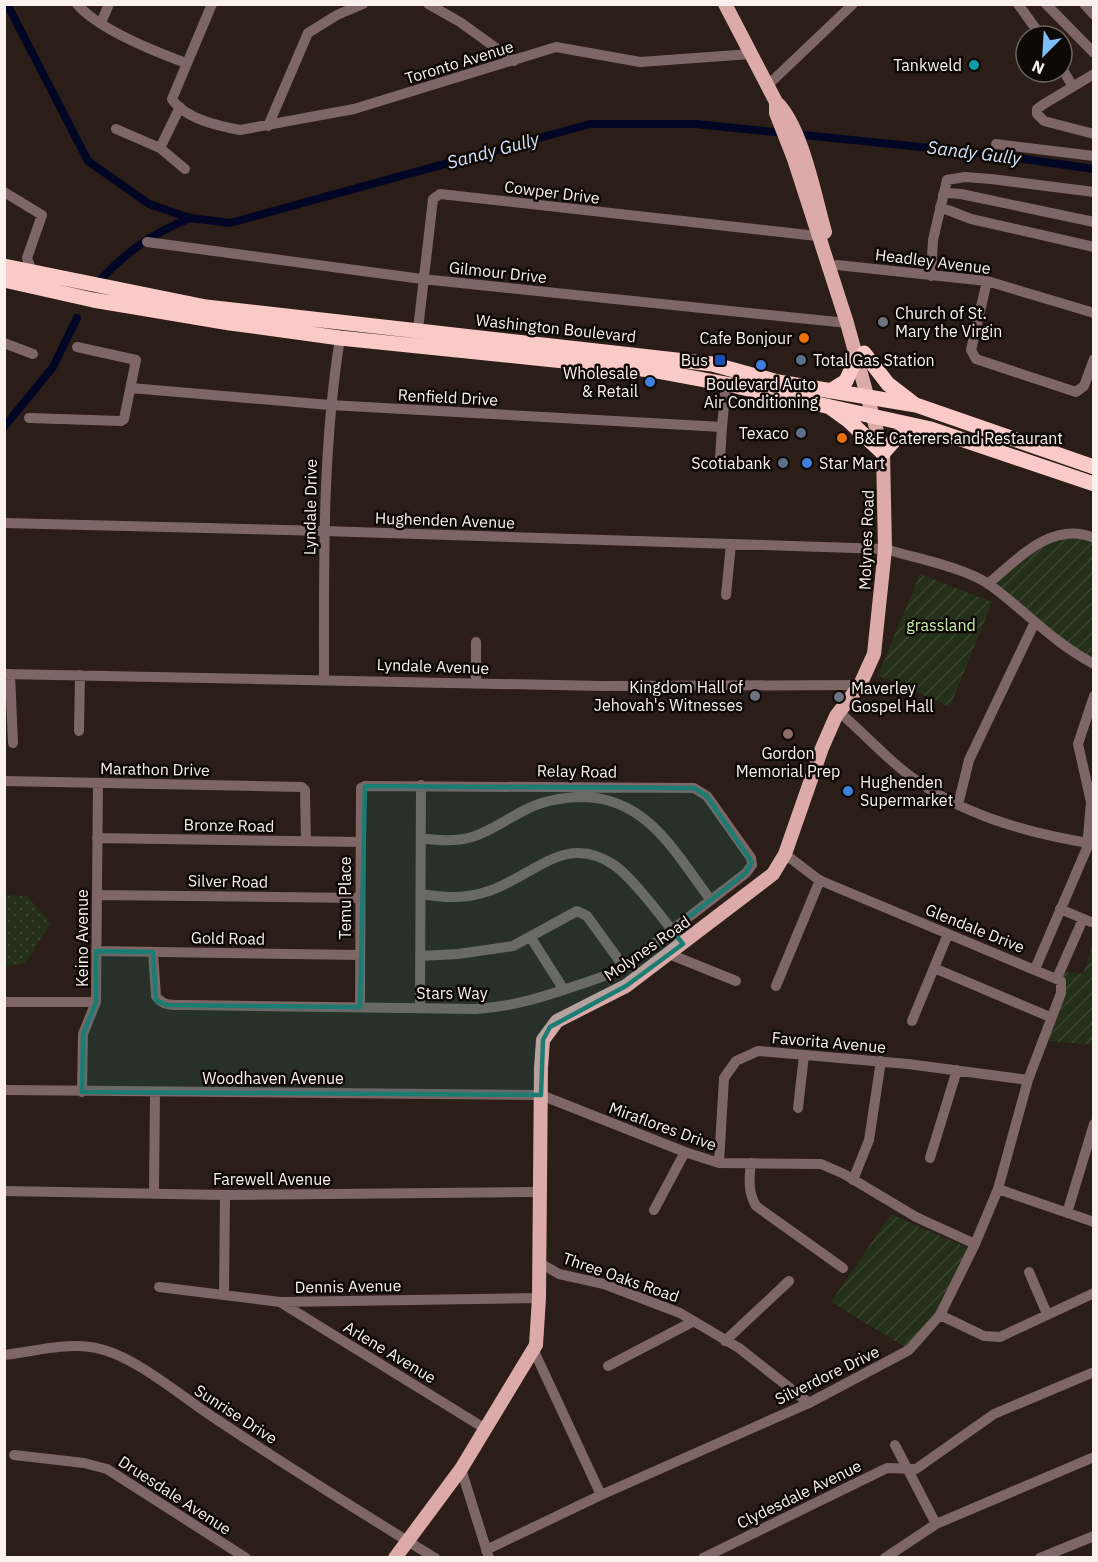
<svg xmlns="http://www.w3.org/2000/svg" width="1098" height="1562" font-family="'IBM Plex Sans',sans-serif">
	<defs>
		<pattern id="grass-dots" width="8" height="8" patternUnits="userSpaceOnUse" patternTransform="scale(1.5)"><rect width="8" height="8" fill="#24301a"/><path d="M2 2h.1M6 6h.1" fill="none" stroke="#3a4430" stroke-width="1.8" stroke-linecap="round"/></pattern>
		<pattern id="garden-furrows" width="10" height="10" patternUnits="userSpaceOnUse" patternTransform="scale(1.5)"><rect width="10" height="10" fill="#24301a"/><path d="M-1 1l2-2M0 10L10 0M9 11l2-2" fill="none" stroke="#3a4430"/></pattern>
	</defs>
	<rect width="100%" height="100%" fill="#2b1d17"/>
	<!-- grass -->
	<path fill="url(#grass-dots)" d="M 5,895 L 27,896 L 51,923 L 25,963 L 5,967 Z"/>
	<!-- garden -->
	<path fill="url(#garden-furrows)" d="M 1064,533 L 1093,538 L 1093,663 L 988,584 L 1039,542 Z
		M 920,574 L 992,602 L 950,707 L 878,675 Z
		M 1093,943 L 1093,1045 L 1047,1041 L 1064,972 L 1083,974 Z
		M 891,1214 L 968,1248 L 939,1313 L 908,1349 L 831,1302 Z"/>
	<g fill="none" stroke-linecap="round" stroke-linejoin="round">
		<!-- canal -->
		<path stroke="#000624" stroke-width="8" d="M 7,4 L 88,161 L 149,204 L 190,218 L 230,223 L 590,124 L 696,124 L 989,154 L 1094,169
			M 102,278 C 130,249 152,234 190,218
			M 4,427 L 53,367 L 77,318"/>
		<!-- minor -->
		<path stroke="#7d6665" stroke-width="10" d="M 77,4 C 98,29 156,52 186,63
			M 212,4 L 172,99 C 185,119 219,126 240,130 L 354,109 L 556,47 L 640,62 L 751,54
			M 428,4 L 460,22 L 514,61
			M 1018,4 L 1041,36
			M 1046,4 L 1094,53
			M 1084,4 L 1094,15
			M 101,23 L 109,4
			M 1062,68 L 1073,87
			M 1094,74 L 1044,104 L 1037,109 L 1037,114 L 1044,121 L 1094,134
			M 768,85 L 853,4
			M 268,126 L 308,33 L 337,15 L 363,4
			M 116,129 L 160,148 L 185,169
			M 996,144 L 1094,156
			M 160,148 L 180,107
			M 4,192 L 42,215 L 27,258 L 32,272
			M 943,195 L 948,193 L 961,194 L 1094,222
			M 940,207 L 971,219 L 1094,247
			M 147,242 L 422,279 L 847,323
			M 837,265 L 987,281 L 1094,313
			M 931,276 L 933,240 L 947,180 L 965,177 L 991,179 L 1094,192
			M 987,281 L 971,350 L 976,359 L 1076,392 L 1084,386 L 1094,359
			M 417,338 L 433,199 L 440,194 L 817,236
			M 4,343 L 33,354
			M 131,388 L 330,405 L 722,427 L 726,384
			M 29,418 L 121,421 L 124,419 L 136,360 L 77,347
			M 720,458 L 722,427
			M 4,523 L 324,531 L 885,549 C 915,558 964,567 990,585 C 1027,612 1051,641 1094,664
			M 988,584 C 1018,559 1052,520 1094,538
			M 726,595 L 731,544
			M 476,642 L 476,683
			M 4,674 L 603,686 L 860,685
			M 10,674 L 13,743
			M 324,678 C 324,564 322,451 340,338
			M 839,712 C 860,730 879,750 900,768 C 954,813 1025,833 1094,844
			M 79,731 L 80,675
			M 4,781 L 302,787 L 305,790 L 306,841
			M 958,805 L 969,760 L 1034,624
			M 97,838 L 361,842
			M 421,838 C 472,846 482,833 523,811 C 543,800 563,797 585,797 C 648,799 676,854 710,899
			M 421,894 C 445,898 466,899 489,891 C 534,876 565,832 614,865 C 634,879 667,924 683,944
			M 97,895 L 359,898
			M 1060,909 L 1091,922
			M 531,938 L 564,990
			M 96,951 L 360,955
			M 153,952 L 156,996 C 163,1007 175,1005 186,1005 L 476,1009 C 517,1006 542,997 581,984 C 596,979 610,975 624,967 L 746,873 L 752,865 L 751,858 L 707,796 L 694,788 L 365,786 L 361,788 L 360,1007
			M 669,954 L 736,981
			M 420,956 L 458,954 L 513,946 L 577,911 L 587,916 L 624,967
			M 934,968 L 1050,1017
			M 1035,969 L 1087,848 L 1091,802 L 1078,744 L 1094,696
			M 1057,978 L 1083,919
			M 776,986 L 820,880
			M 4,1002 L 96,1002
			M 420,1008 L 421,785
			M 912,1021 L 948,934
			M 4,1090 L 541,1095 L 685,1152 L 719,1163 L 821,1164 L 844,1174 L 916,1217 L 975,1244
			M 82,1092 L 83,1034 L 96,1002 L 98,783
			M 798,1108 L 804,1055
			M 930,1158 L 957,1070
			M 719,1163 L 724,1078 L 736,1061 L 758,1051 L 908,1064 L 1028,1080
			M 751,1163 C 749,1179 748,1192 756,1206 L 843,1268
			M 853,1180 L 869,1140 L 881,1061
			M 998,1189 L 1094,1222
			M 4,1191 L 225,1195 L 540,1192
			M 154,1192 L 155,1092
			M 654,1210 L 685,1152
			M 1067,1213 L 1094,1124
			M 540,1263 L 559,1274 L 604,1284 L 680,1313 L 739,1348 L 809,1403
			M 1029,1272 L 1047,1314
			M 159,1287 L 280,1302 L 539,1298
			M 224,1294 L 225,1195
			M 280,1302 L 484,1428
			M 940,1315 L 984,1336 L 1000,1337 L 1094,1293
			M 725,1341 L 789,1281
			M 534,1351 L 601,1495
			M 4,1355 C 31,1352 63,1343 90,1347 C 132,1352 181,1397 216,1419 C 288,1467 362,1513 435,1558
			M 608,1366 L 694,1321
			M 895,1445 L 936,1524
			M 14,1455 L 84,1463 L 107,1469 L 246,1558
			M 461,1469 L 489,1558
			M 486,1550 L 601,1495 L 809,1403 L 909,1350 L 940,1315 L 975,1244 L 998,1189 L 1028,1080 L 1061,993 L 1061,981 L 819,880 L 785,854
			M 703,1558 L 887,1468 L 916,1469 L 994,1414 L 1094,1372
			M 885,1558 L 936,1524 L 1094,1457
			M 1040,1558 L 1094,1536"/>
		<!-- major -->
		<path stroke="#dcaba9" stroke-width="14" d="M 725,4 L 776,102 C 802,126 815,197 825,232
			M 395,1558 L 461,1469 L 536,1345 L 539,1298 L 541,1068 L 543,1040 L 557,1021 L 626,986 L 773,874 L 785,854 L 822,748 L 836,716 L 860,685 L 874,654 L 885,549 L 883,453 L 847,323 L 794,159 L 776,113 L 776,102"/>
		<!-- highway -->
		<path stroke="#facac8" stroke-width="15" d="M 4,266 L 206,307 L 712,364 L 778,382 L 916,405 L 1094,467
			M 4,280 L 93,300 L 230,323 L 340,338 L 651,370 L 726,384 L 931,429 L 1094,484
			M 864,353 L 888,384 L 914,404
			M 830,391 L 846,381 L 856,359
			M 831,408 L 849,421 L 883,453 L 898,436 L 925,430"/>
	</g>
	<!-- marked area -->
	<path fill="#1b7c74" fill-opacity="0.2" stroke="#1b7c74" stroke-width="4.5" stroke-linejoin="round" d="M 365,786 L 694,788 L 707,796 L 752,862 L 746,873 L 672,930 L 683,944 L 626,986 L 550,1027 L 543,1040 L 541,1095 L 82,1092 L 83,1034 L 96,1002 L 96,951 L 153,952 L 156,1000 L 167,1005 L 360,1007 Z"/>
	<!-- markers -->
	<circle fill="#0f9aa8" stroke="#0f0906" stroke-width="2" cx="974" cy="65" r="6"/>
	<g fill="#6b7280" stroke="#0f0906" stroke-width="2">
		<circle cx="883" cy="322" r="6"/>
		<circle cx="755" cy="696" r="6"/>
		<circle cx="839" cy="697" r="6"/>
	</g>
	<g fill="#e8710a" stroke="#0f0906" stroke-width="2">
		<circle cx="804" cy="338" r="6"/>
		<circle cx="842" cy="438" r="6"/>
	</g>
	<rect fill="#1a4fb4" stroke="#0f0906" stroke-width="2" x="714" y="354" width="12" height="12" rx="3"/>
	<g fill="#5c6f8a" stroke="#0f0906" stroke-width="2">
		<circle cx="801" cy="360" r="6"/>
		<circle cx="801" cy="433" r="6"/>
		<circle cx="783" cy="463" r="6"/>
	</g>
	<g fill="#3f7fe0" stroke="#0f0906" stroke-width="2">
		<circle cx="761" cy="365" r="6"/>
		<circle cx="650" cy="382" r="6"/>
		<circle cx="807" cy="463" r="6"/>
		<circle cx="848" cy="791" r="6"/>
	</g>
	<circle fill="#8d6e63" stroke="#0f0906" stroke-width="2" cx="788" cy="734" r="6"/>
	<g text-anchor="middle" stroke-width="5" stroke-linejoin="round" paint-order="stroke">
		<!-- street labels -->
		<g font-size="16" fill="#faf0ec" stroke="#0f0906">
			<text transform="translate(459 62) rotate(-17)" y="6">Toronto Avenue</text>
			<text transform="translate(552 192) rotate(7)" y="6">Cowper Drive</text>
			<text transform="translate(933 261) rotate(7)" y="6">Headley Avenue</text>
			<text transform="translate(498 272) rotate(6)" y="6">Gilmour Drive</text>
			<text transform="translate(556 328) rotate(6)" y="6">Washington Boulevard</text>
			<text transform="translate(448 397) rotate(3)" y="6">Renfield Drive</text>
			<text transform="translate(310 507) rotate(-89)" y="6">Lyndale Drive</text>
			<text transform="translate(445 520) rotate(2)" y="6">Hughenden Avenue</text>
			<text transform="translate(866 540) rotate(-88)" y="6">Molynes Road</text>
			<text transform="translate(433 666) rotate(2)" y="6">Lyndale Avenue</text>
			<text transform="translate(155 769) rotate(1)" y="6">Marathon Drive</text>
			<text transform="translate(577 771) rotate(1)" y="6">Relay Road</text>
			<text transform="translate(229 825) rotate(1)" y="6">Bronze Road</text>
			<text transform="translate(228 881) rotate(1)" y="6">Silver Road</text>
			<text transform="translate(345 898) rotate(-90)" y="6">Temu Place</text>
			<text transform="translate(975 928) rotate(22)" y="6">Glendale Drive</text>
			<text transform="translate(82 938) rotate(-90)" y="6">Keino Avenue</text>
			<text transform="translate(228 938) rotate(1)" y="6">Gold Road</text>
			<text transform="translate(647 948) rotate(-35)" y="6">Molynes Road</text>
			<text x="452" y="999">Stars Way</text>
			<text transform="translate(829 1042) rotate(5)" y="6">Favorita Avenue</text>
			<text x="273" y="1084">Woodhaven Avenue</text>
			<text transform="translate(663 1126) rotate(20)" y="6">Miraflores Drive</text>
			<text x="272" y="1185">Farewell Avenue</text>
			<text transform="translate(621 1277) rotate(19)" y="6">Three Oaks Road</text>
			<text transform="translate(348 1286) rotate(-1)" y="6">Dennis Avenue</text>
			<text transform="translate(390 1352) rotate(31)" y="6">Arlene Avenue</text>
			<text transform="translate(827 1375) rotate(-26)" y="6">Silverdore Drive</text>
			<text transform="translate(236 1414) rotate(33)" y="6">Sunrise Drive</text>
			<text transform="translate(799 1494) rotate(-26)" y="6">Clydesdale Avenue</text>
			<text transform="translate(175 1495) rotate(33)" y="6">Druesdale Avenue</text>
		</g>
		<!-- poi labels -->
		<g font-size="16" fill="#faf0ec" stroke="#0f0906" text-anchor="end">
			<text x="962" y="71">Tankweld</text>
			<text x="895" y="319" text-anchor="start">Church of St.<tspan x="895" dy="18">Mary the Virgin</tspan></text>
			<text x="792" y="344">Cafe Bonjour</text>
			<text x="708" y="366">Bus</text>
			<text x="813" y="366" text-anchor="start">Total Gas Station</text>
			<text x="638" y="379">Wholesale<tspan x="638" dy="18">&amp; Retail</tspan></text>
			<text x="761" y="390" text-anchor="middle">Boulevard Auto<tspan x="761" dy="18">Air Conditioning</tspan></text>
			<text x="789" y="439">Texaco</text>
			<text x="854" y="444" text-anchor="start">B&amp;E Caterers and Restaurant</text>
			<text x="771" y="469">Scotiabank</text>
			<text x="819" y="469" text-anchor="start">Star Mart</text>
			<text x="743" y="693">Kingdom Hall of<tspan x="743" dy="18">Jehovah's Witnesses</tspan></text>
			<text x="851" y="694" text-anchor="start">Maverley<tspan x="851" dy="18">Gospel Hall</tspan></text>
			<text x="788" y="759" text-anchor="middle">Gordon<tspan x="788" dy="18">Memorial Prep</tspan></text>
			<text x="860" y="788" text-anchor="start">Hughenden<tspan x="860" dy="18">Supermarket</tspan></text>
		</g>
		<!-- park labels -->
		<g font-size="16" fill="#c7eeab" stroke="#0f0906">
			<text x="941" y="631">grassland</text>
		</g>
		<!-- water labels -->
		<g font-size="18" font-style="italic" fill="#d2e3fc" stroke="#0f0906">
			<text transform="translate(493 151) rotate(-15)" y="6">Sandy Gully</text>
			<text transform="translate(974 153) rotate(7)" y="6">Sandy Gully</text>
		</g>
	</g>
	<!-- border -->
	<rect width="1098" height="1562" fill="none" stroke="#faf0ec" stroke-width="12"/>
	<!-- north arrow -->
	<g transform="translate(1044 54) rotate(204)"><circle r="28" fill="#0f0906" stroke="#6d6562" stroke-width="1.5"/>
	<path d="M0-4.5L10 22L0 15L-10 22Z" fill="#7ebef9"/>
	<text y="-9" font-size="16" font-weight="bold" text-anchor="middle" fill="#faf0ec">N</text>
	</g>
</svg>
